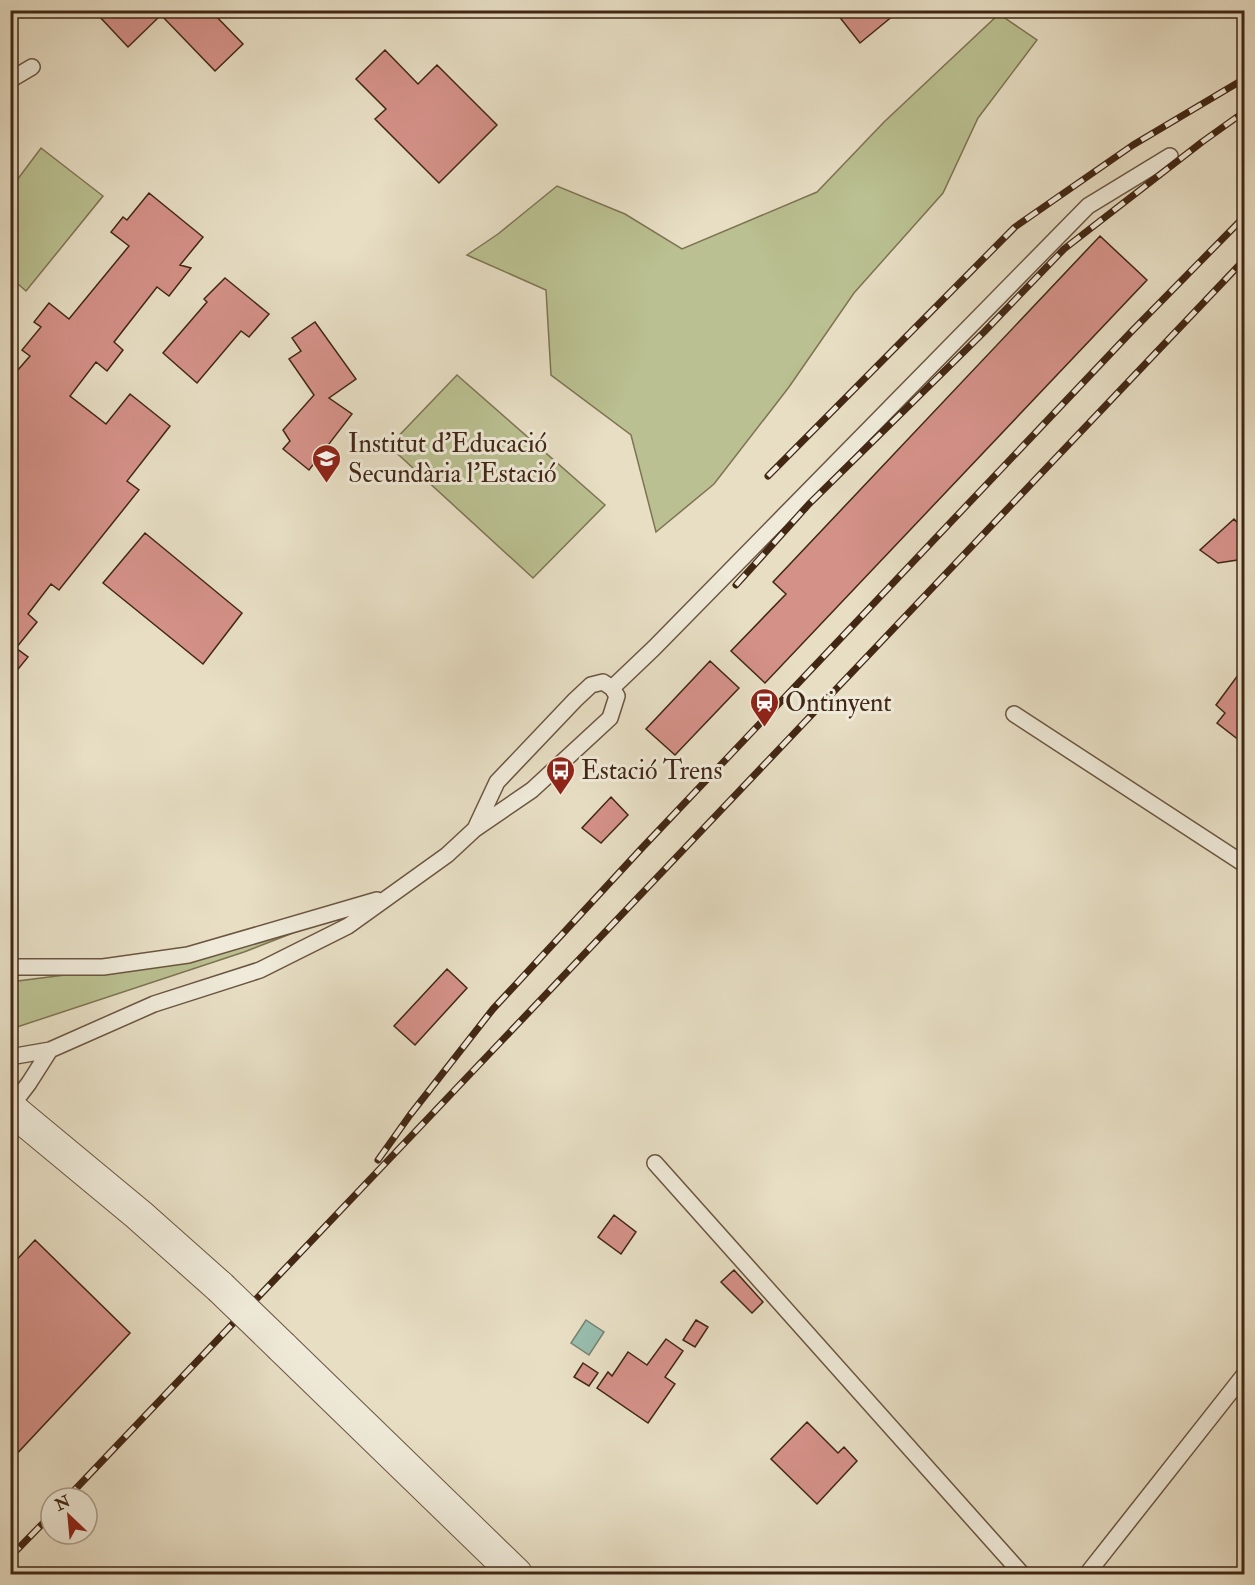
<svg xmlns="http://www.w3.org/2000/svg" width="1255" height="1585" font-family="'IM FELL Double Pica',serif">
	<rect width="100%" height="100%" fill="#e7dec4"/>
	<filter id="stains"><feTurbulence type="fractalNoise" baseFrequency=".00333" numOctaves="4"/><feColorMatrix values="0 0 0 0 .2 0 0 0 0 .09 0 0 0 0 .02 0 0 0 .5 -.17"/></filter>
	<radialGradient id="worn" r=".72"><stop offset=".6" stop-color="#630" stop-opacity="0"/><stop offset="1" stop-color="#630" stop-opacity=".3"/></radialGradient>
	<!-- green -->
	<path fill="#bac091" stroke="#7e7452" stroke-width="1.5" d="M 999,14 L 1037,40 L 978,118 L 943,193 L 854,293 L 789,387 L 714,484 L 656,532 L 631,435 L 551,375 L 546,290 L 467,255 L 498,234 L 557,186 L 625,214 L 682,249 L 817,192 L 884,122 Z
		M 41,148 L 103,196 L 26,291 L 11,278 L 11,188 Z
		M 457,375 L 605,505 L 533,578 L 389,446 Z
		M 303,929 L 244,952 L 11,1029 L 10,982 L 183,960 Z"/>
	<!-- water -->
	<path fill="#98bdae" stroke="#768170" stroke-width="1.5" d="M 586,1320 L 604,1332 L 589,1355 L 571,1343 Z"/>
	<!-- building -->
	<path fill="#d49188" stroke="#422714" stroke-width="1.5" d="M 103,10 L 210,10 L 243,44 L 215,71 L 161,15 L 128,47 L 98,15 Z
		M 834,10 L 900,10 L 860,43 Z
		M 385,50 L 418,84 L 437,65 L 497,125 L 439,183 L 375,119 L 386,109 L 356,79 Z
		M 149,193 L 203,237 L 180,265 L 191,268 L 169,296 L 157,287 L 114,342 L 123,350 L 107,371 L 96,362 L 70,396 L 106,424 L 130,394 L 170,426 L 127,481 L 139,490 L 59,590 L 51,584 L 28,614 L 37,622 L 16,648 L 28,657 L 10,679 L 10,389 L 13,386 L 10,384 L 10,379 L 30,356 L 22,350 L 41,327 L 34,322 L 49,303 L 69,319 L 129,246 L 111,232 L 123,217 L 127,220 Z
		M 1100,236 L 1147,280 L 765,683 L 731,651 L 786,594 L 773,582 Z
		M 225,278 L 269,314 L 249,337 L 241,331 L 197,383 L 163,353 L 207,302 L 204,299 Z
		M 315,322 L 356,379 L 329,398 L 352,414 L 309,470 L 283,449 L 290,441 L 283,430 L 314,395 L 289,359 L 301,351 L 292,338 Z
		M 1234,519 L 1244,530 L 1244,559 L 1218,563 L 1200,550 Z
		M 145,533 L 242,613 L 203,664 L 103,583 Z
		M 710,661 L 739,688 L 675,755 L 646,729 Z
		M 1244,667 L 1244,744 L 1217,723 L 1225,713 L 1216,705 Z
		M 611,797 L 628,815 L 601,843 L 582,828 Z
		M 447,969 L 467,988 L 415,1045 L 394,1026 Z
		M 614,1215 L 636,1232 L 621,1254 L 598,1237 Z
		M 35,1240 L 130,1333 L 10,1461 L 10,1267 Z
		M 734,1270 L 763,1302 L 752,1313 L 721,1282 Z
		M 696,1320 L 708,1327 L 695,1347 L 683,1340 Z
		M 666,1339 L 683,1351 L 665,1377 L 675,1384 L 648,1423 L 597,1388 L 608,1372 L 612,1376 L 628,1352 L 647,1365 Z
		M 583,1363 L 598,1373 L 589,1386 L 574,1377 Z
		M 807,1422 L 838,1453 L 844,1447 L 857,1461 L 817,1504 L 771,1459 Z"/>
	<g fill="none" stroke-linecap="round" stroke-linejoin="round">
		<defs>
			<path id="service" d="M 10,80 L 32,67
				M 612,688 L 654,648 L 1088,206 L 1170,156
				M 1014,714 L 1244,864
				M 10,967 L 103,967 L 188,955 L 377,900
				M 10,1057 L 50,1050 L 154,1004 L 260,970 L 348,926 L 447,855 L 475,829 L 532,790 L 610,718 L 617,696 L 612,688 L 603,682 L 591,685 L 575,700 L 497,782 L 475,829
				M 10,1108 L 29,1083 L 50,1050
				M 655,1163 L 1022,1574
				M 1087,1574 L 1244,1375"/>
			<path id="minor" d="M 10,1108 L 139,1215 L 220,1287
				M 282,1347 L 516,1574"/>
		</defs>
		<!-- service casing -->
		<use href="#service" stroke="#6b5540" stroke-width="18"/>
		<!-- minor casing -->
		<use href="#minor" stroke="#6b5540" stroke-width="34"/>
		<!-- service -->
		<use href="#service" stroke="#efead9" stroke-width="15"/>
		<!-- minor -->
		<use href="#minor" stroke="#efead9" stroke-width="32"/>
		<defs>
			<path id="rail" d="M 768,476 L 1015,227 L 1133,145 L 1244,79
				M 736,585 L 809,504 L 984,332 L 1064,249 L 1202,142 L 1244,112
				M 378,1160 L 410,1115 L 493,1009 L 641,849 L 1131,332 L 1244,217
				M 67,1498 L 1244,260
				M 10,1557 L 51,1515"/>
		</defs>
		<!-- rail casing -->
		<use href="#rail" stroke="#422714" stroke-width="7"/>
		<!-- rail -->
		<use href="#rail" stroke="#efead9" stroke-width="4.5" stroke-dasharray="14" stroke-linecap="butt"/>
		<defs>
			<path id="minor-bridge" d="M 220,1287 L 282,1347"/>
		</defs>
		<!-- minor-bridge casing -->
		<use href="#minor-bridge" stroke="#6b5540" stroke-width="34" stroke-linecap="butt"/>
		<!-- minor-bridge -->
		<use href="#minor-bridge" stroke="#efead9" stroke-width="32"/>
	</g>
	<!-- icons -->
	<defs>
		<symbol id="school-pin" viewBox="-11 -11 22 30"><path d="M0 17L-7.5 6A9.5 9.5 0 1 1 7.5 6Z" fill="#8f2418" stroke="#efead9"/><path d="M0-5L7-2L0 1L-7-2ZM-4 1L0 2.5L4 1V4Q0 6-4 4Z" fill="#fff"/></symbol>
		<symbol id="station-pin" viewBox="-11 -11 22 30"><path d="M0 17L-7.5 6A9.5 9.5 0 1 1 7.5 6Z" fill="#8f2418" stroke="#efead9"/><path d="M-3-6H3Q5-6 5-4V2Q5 4 3 4L4.5 6H3L1.5 4h-3L-3 6H-4.5L-3 4Q-5 4-5 2V-4Q-5-6-3-6ZM-3.5-4v3h7v-3ZM-3.5 1v1.5H-2V1ZM2 1v1.5H3.5V1Z" fill="#fff"/></symbol>
		<symbol id="bus-pin" viewBox="-11 -11 22 30"><path d="M0 17L-7.5 6A9.5 9.5 0 1 1 7.5 6Z" fill="#8f2418" stroke="#efead9"/><path d="M-5-6H5V4H4V6H2V4H-2V6H-4V4H-5ZM-3.5-4V0h7V-4ZM-3.5 1.2v1.5H-2V1.2ZM2 1.2v1.5H3.5V1.2Z" fill="#fff"/></symbol>
	</defs>
	<g fill-rule="evenodd">
		<use href="#school-pin" x="310" y="442" width="33" height="45"/>
		<use href="#station-pin" x="748" y="686" width="33" height="45"/>
		<use href="#bus-pin" x="544" y="754" width="33" height="45"/>
	</g>
	<g text-anchor="middle" stroke-width="6" stroke-linejoin="round" paint-order="stroke">
		<!-- poi labels -->
		<g font-size="26" fill="#422714" stroke="#efead9" text-anchor="start">
			<text x="348" y="452">Institut d'Educació<tspan x="348" dy="30">Secundària l'Estació</tspan></text>
			<text x="785" y="711">Ontinyent</text>
			<text x="581" y="779">Estació Trens</text>
		</g>
	</g>
	<!-- margin -->
	<rect width="1255" height="1585" fill="none" stroke="#e7dec4" stroke-width="36"/>
	<rect x="12" y="12" width="1231" height="1561" fill="none" stroke="#422714" stroke-width="3"/>
	<rect x="18" y="18" width="1219" height="1549" fill="none" stroke="#422714" stroke-width="1.5"/>
	<!-- north arrow -->
	<g transform="translate(69 1516) rotate(334)"><circle r="28" fill="#efead9" stroke="#aa9c8a" stroke-width="1.5"/>
	<path d="M0-4.5L10 22L0 15L-10 22Z" fill="#8f2418"/>
	<text y="-9" font-size="16" font-weight="bold" text-anchor="middle" fill="#422714">N</text>
	</g>
	<rect width="100%" height="100%" filter="url(#stains)"/>
	<rect width="100%" height="100%" fill="url(#worn)"/>
</svg>
